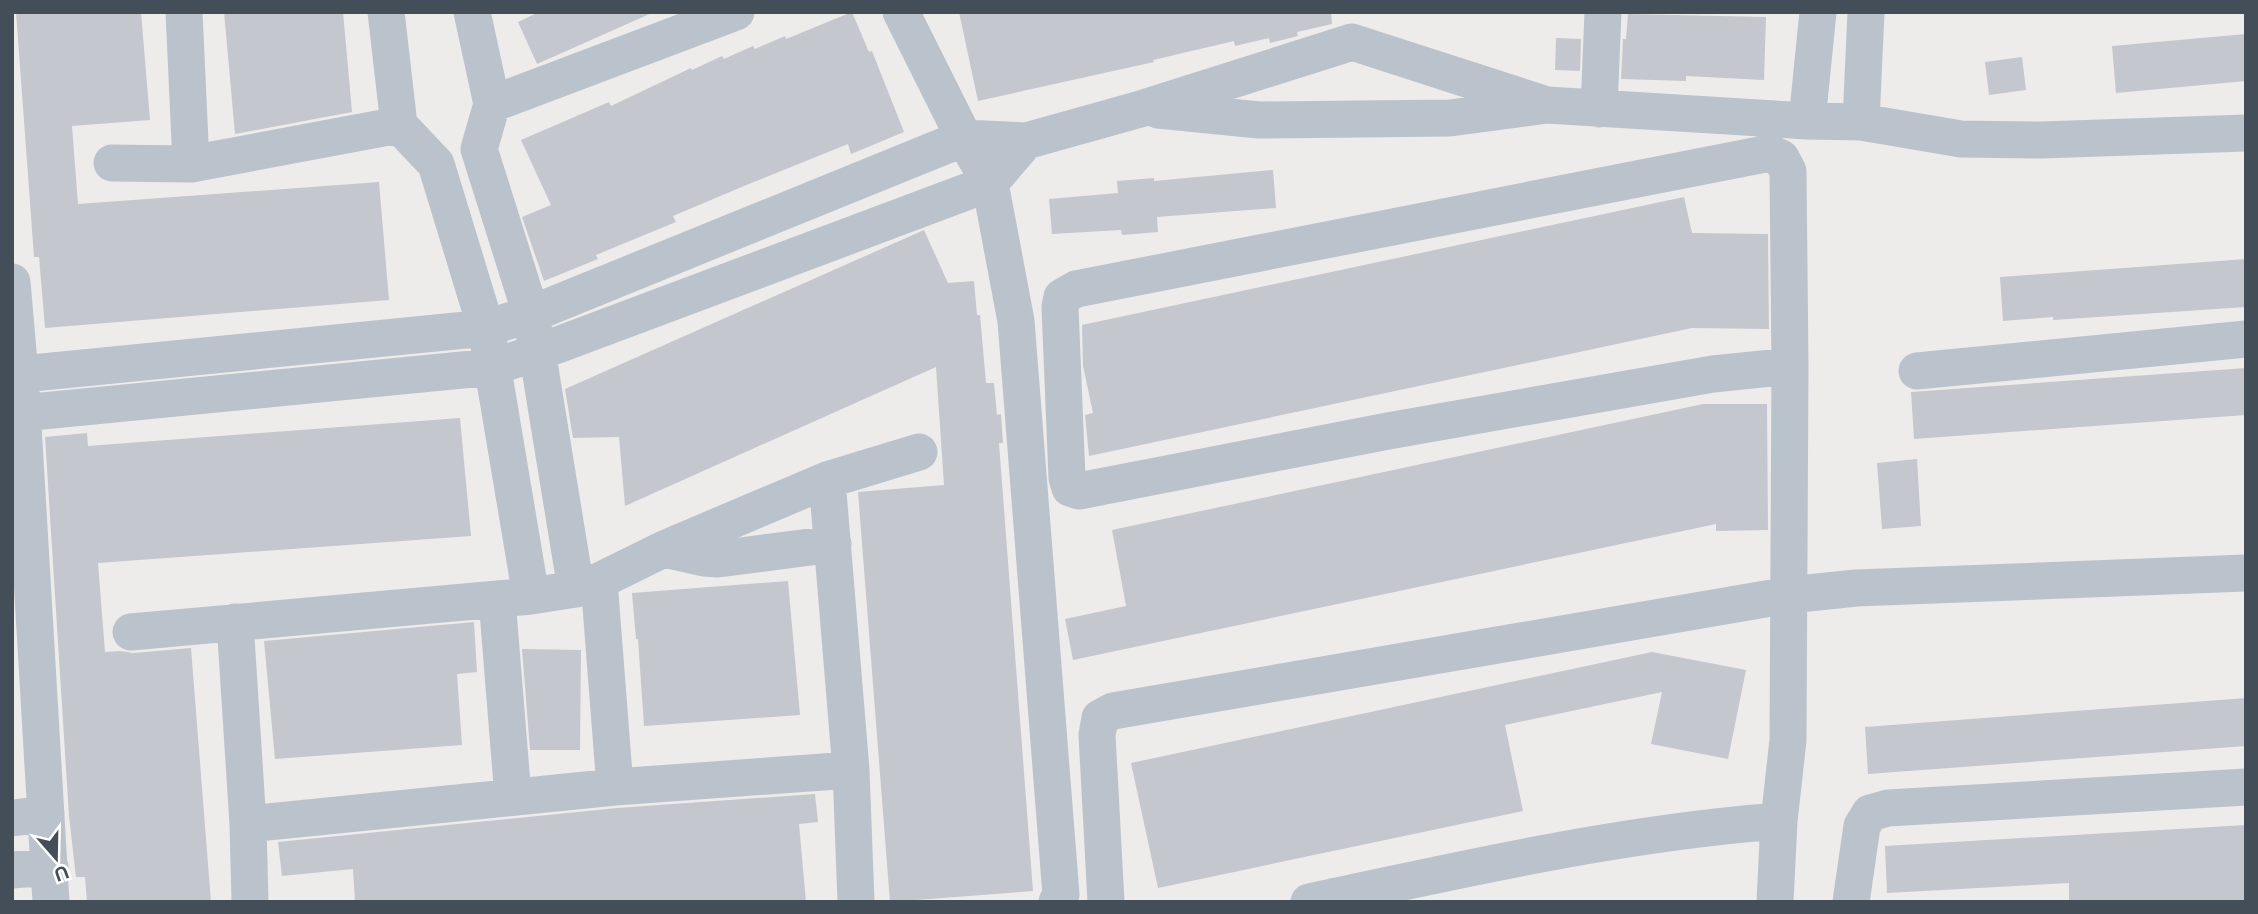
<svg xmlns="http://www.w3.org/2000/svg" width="2258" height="914" font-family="Arial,sans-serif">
	<rect width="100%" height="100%" fill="#eeebeb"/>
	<!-- building -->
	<path fill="#c5c7ce" d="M 16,12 L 141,12 L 150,120 L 72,126 L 78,204 L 379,182 L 389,300 L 45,328 L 39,257 L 34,257 Z
		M 224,12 L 343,12 L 352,112 L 235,134 Z
		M 539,12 L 654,12 L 537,64 L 518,22 Z
		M 852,12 L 869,52 L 872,51 L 904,132 L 851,154 L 848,144 L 744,186 L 673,216 L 676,222 L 596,255 L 598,259 L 544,281 L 522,217 L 551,205 L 521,140 L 609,102 L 611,106 L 691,68 L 692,70 L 722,56 L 724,59 L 753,46 L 755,49 L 785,36 L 786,39 Z
		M 959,12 L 1331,12 L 1332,24 L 1297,32 L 1298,36 L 1270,43 L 1269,38 L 1235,46 L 1234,41 L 1153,60 L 1154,62 L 978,101 Z
		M 1628,14 L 1766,17 L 1764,80 L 1686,76 L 1686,81 L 1621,79 L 1623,39 L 1626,39 Z
		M 2246,34 L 2246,81 L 2116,93 L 2112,46 Z
		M 1556,38 L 1581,39 L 1580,71 L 1555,70 Z
		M 2022,57 L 2026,90 L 1989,95 L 1985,62 Z
		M 1273,170 L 1276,208 L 1157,217 L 1158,232 L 1122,235 L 1121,230 L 1052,234 L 1049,199 L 1118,193 L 1117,181 L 1154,178 L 1154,181 Z
		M 1684,197 L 1692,233 L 1768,234 L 1769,329 L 1692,328 L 1089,456 L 1085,415 L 1093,413 L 1083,366 L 1082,325 Z
		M 924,230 L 948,283 L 974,281 L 977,315 L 980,315 L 986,383 L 994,383 L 997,415 L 1001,414 L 1003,443 L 999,443 L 1033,891 L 890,902 L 858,492 L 944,485 L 936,367 L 625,506 L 619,437 L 573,438 L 565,389 Z
		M 2246,259 L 2246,307 L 2053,320 L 2053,317 L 2003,321 L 2000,277 Z
		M 2246,368 L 2246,415 L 1914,439 L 1911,392 Z
		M 1703,404 L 1767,404 L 1768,530 L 1716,531 L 1716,524 L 1073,660 L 1065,619 L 1126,606 L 1112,530 Z
		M 460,418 L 471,536 L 98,563 L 105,652 L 121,651 L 133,653 L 191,648 L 211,902 L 87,902 L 85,877 L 76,877 L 69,816 L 45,437 L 87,433 L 88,446 Z
		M 1917,459 L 1921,526 L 1882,529 L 1877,463 Z
		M 788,581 L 800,715 L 644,726 L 638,639 L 636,639 L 632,593 Z
		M 474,622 L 477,672 L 457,674 L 462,745 L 275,759 L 264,641 Z
		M 522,649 L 581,650 L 580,750 L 530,750 Z
		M 1652,652 L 1746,670 L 1728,759 L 1651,744 L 1662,692 L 1505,725 L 1523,811 L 1158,888 L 1131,763 Z
		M 2246,698 L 2246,746 L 1868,774 L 1865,727 Z
		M 815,794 L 818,822 L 799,824 L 806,902 L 355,902 L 353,869 L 282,876 L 278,842 L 617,808 Z
		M 2246,825 L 2246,902 L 2069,902 L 2069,883 L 1887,893 L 1885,846 Z"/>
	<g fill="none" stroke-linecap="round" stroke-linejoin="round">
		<!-- minor -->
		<path stroke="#bac3cb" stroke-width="37" d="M 184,12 L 191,164
			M 386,12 L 399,125 L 436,164 L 486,328 L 531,596
			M 472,12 L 492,104 L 479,149 L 531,314 L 576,589
			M 901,12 L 964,138 L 990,183 L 1016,321 L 1061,895 L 1057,902
			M 492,104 L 736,12
			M 1599,109 L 1603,12
			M 1158,110 L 1259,120 L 1450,118 L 1547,105 L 1807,121 L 1861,122 L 1961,139 L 2042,140 L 2246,133
			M 1807,121 L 1818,12
			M 1861,122 L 1866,12
			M 112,163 L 191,164 L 399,125
			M 12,282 L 20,374 L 51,902
			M 1917,371 L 2246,339
			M 12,375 L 486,328 L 531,314 L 964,138 L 1026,141 L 1144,108 L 1352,42 L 1547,105
			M 12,414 L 493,367 L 539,352 L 990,183 L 1026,141
			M 827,480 L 851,770 L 856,902
			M 664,549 L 704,558 L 718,559 L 833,544
			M 599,581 L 615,787
			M 497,599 L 513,797
			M 235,622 L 248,824 L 250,902
			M 131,632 L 531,596 L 576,589 L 599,581 L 664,549 L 827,480 L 919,452
			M 12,818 L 46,814
			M 248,824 L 615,787 L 851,770
			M 12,870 L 50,867
			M 1106,902 L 1097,735 L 1100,718 L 1113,711 L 1789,595 L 1856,588 L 2246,573
			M 1309,902 C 1464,869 1620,833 1779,821
			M 1775,902 L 1779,821 L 1788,740 L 1790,366 L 1788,171 L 1781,158 L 1770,153 L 1076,289 L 1062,297 L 1060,307 L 1067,478 L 1070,488 L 1079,491 L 1388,431 L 1713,374 L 1790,366
			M 1851,902 L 1862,826 L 1870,813 L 1888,808 L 2246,787"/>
	</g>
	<!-- border -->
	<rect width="2258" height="914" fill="none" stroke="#444e58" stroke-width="28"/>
	<!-- north arrow -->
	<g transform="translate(56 858) rotate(160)" stroke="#ffffff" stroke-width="5" paint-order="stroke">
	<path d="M0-5L12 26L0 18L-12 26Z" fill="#444e58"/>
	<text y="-10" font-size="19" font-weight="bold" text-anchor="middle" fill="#444e58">U</text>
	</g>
</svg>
